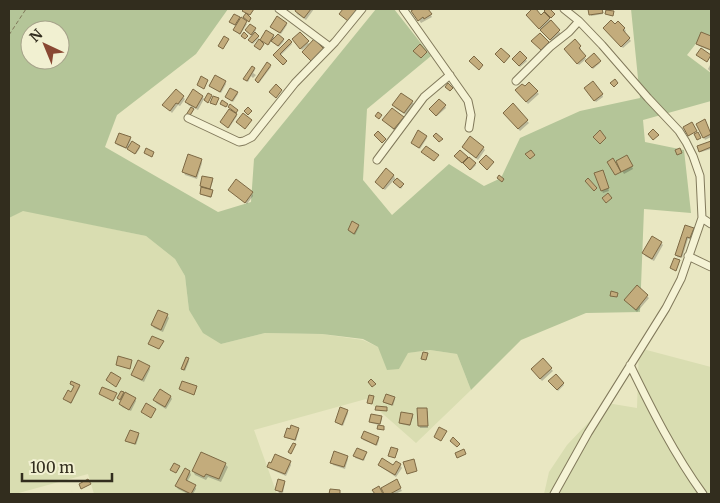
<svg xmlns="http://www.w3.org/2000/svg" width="720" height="503" font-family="Merriweather,serif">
	<rect width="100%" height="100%" fill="#e9e7c2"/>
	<!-- farmland -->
	<path fill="#d9ddb1" d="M 23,210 L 146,236 L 175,259 L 185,276 L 189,310 L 221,344 L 265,333 L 322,334 L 363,340 L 378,347 L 399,369 L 407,353 L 430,350 L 457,354 L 471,390 L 416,443 L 366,399 L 254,430 L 277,494 L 94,494 L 88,474 L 15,494 L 9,494 L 9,218 Z
		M 639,348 L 711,367 L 711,494 L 544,494 L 549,472 L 567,445 L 607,403 L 637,408 Z"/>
	<!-- green -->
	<path fill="#b4c598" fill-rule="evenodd" d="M 9,9 L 228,9 L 196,54 L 117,115 L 105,147 L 218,212 L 251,202 L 254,159 L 376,9 L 394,9 L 431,56 L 367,109 L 363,180 L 392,215 L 449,164 L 484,186 L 501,178 L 520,138 L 580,111 L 640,98 L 631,9 L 711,9 L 711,49 L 698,41 L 687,55 L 711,73 L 711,101 L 643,120 L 645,142 L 684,150 L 691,213 L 644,209 L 640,312 L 586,313 L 521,340 L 471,390 L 457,354 L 430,350 L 408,353 L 399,369 L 387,370 L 378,347 L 363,339 L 322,334 L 265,333 L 221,344 L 203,333 L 189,310 L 185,276 L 175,259 L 146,236 L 23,211 L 9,218 ZM 30,30 L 60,30 L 60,60 L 30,60 Z"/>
	<!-- shadow -->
	<path fill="#0003" d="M 298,9 L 314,9 L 306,20 L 297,14 L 296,11 Z
		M 417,9 L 427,9 L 432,17 L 421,23 L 413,11 Z
		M 534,9 L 541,16 L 549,19 L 561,34 L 552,42 L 527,15 Z
		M 590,9 L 602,9 L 603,14 L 591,16 Z
		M 239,18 L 240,21 L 241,19 L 247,24 L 240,35 L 235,31 L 234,30 L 237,27 L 231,22 Z
		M 286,24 L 287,25 L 281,34 L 271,27 Z
		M 615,26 L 624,28 L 626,31 L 624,33 L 631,41 L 623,48 L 606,31 Z
		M 255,29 L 256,30 L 254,33 L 259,38 L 253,44 L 250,41 L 253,36 L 247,32 Z
		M 701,33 L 711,37 L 711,51 L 699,46 L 697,44 Z
		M 300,34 L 309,44 L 302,50 L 294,41 Z
		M 273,36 L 275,39 L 283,40 L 284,41 L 279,47 L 272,40 L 269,45 L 262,41 Z
		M 291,43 L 292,44 L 280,56 L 286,63 L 284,65 L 276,57 Z
		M 580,47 L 581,49 L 580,51 L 587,60 L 594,55 L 600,63 L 593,69 L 586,59 L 579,65 L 567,52 Z
		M 520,53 L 527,61 L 520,67 L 514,61 Z
		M 710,65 L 711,65 L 711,72 L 708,69 Z
		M 270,66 L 271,67 L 259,83 L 257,82 Z
		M 254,69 L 255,70 L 253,73 L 256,75 L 253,78 L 251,76 L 248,82 L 246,81 L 245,79 Z
		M 225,82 L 226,84 L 221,93 L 210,86 Z
		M 529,84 L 539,94 L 528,104 L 518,93 Z
		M 176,91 L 185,99 L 180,106 L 178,105 L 172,113 L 164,105 Z
		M 587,91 L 602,94 L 603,97 L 596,102 Z
		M 237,93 L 238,94 L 233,102 L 226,97 Z
		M 202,96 L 204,99 L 198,110 L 188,105 L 187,102 Z
		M 412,102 L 414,104 L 406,115 L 395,108 L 394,105 Z
		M 445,106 L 446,108 L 437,116 L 431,111 Z
		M 236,115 L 237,116 L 229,128 L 221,122 Z
		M 506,115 L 527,121 L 529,123 L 520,131 Z
		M 403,118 L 404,120 L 395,131 L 385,122 Z
		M 704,121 L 711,134 L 711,137 L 705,140 L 697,124 Z
		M 426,136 L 427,138 L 420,149 L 413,144 Z
		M 130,138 L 131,140 L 128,147 L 139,147 L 140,148 L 136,154 L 129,150 L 128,148 L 127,149 L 117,145 L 116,143 Z
		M 711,143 L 711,149 L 701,152 L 698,147 Z
		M 463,148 L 483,148 L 485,150 L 478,160 L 465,150 Z
		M 460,151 L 476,165 L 471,170 L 464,163 L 463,164 L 457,157 Z
		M 627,157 L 633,169 L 624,174 L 617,162 Z
		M 201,160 L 202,163 L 197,179 L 185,175 L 184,172 Z
		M 386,170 L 394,176 L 396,181 L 403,185 L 403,186 L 401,189 L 394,180 L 385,190 L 378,184 Z
		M 602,172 L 609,191 L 603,193 L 602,191 Z
		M 212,179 L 213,181 L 210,190 L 213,192 L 211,198 L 202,195 L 201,194 L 202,188 L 201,186 Z
		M 231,192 L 252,193 L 253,196 L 247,204 Z
		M 358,226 L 359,227 L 355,235 L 350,232 L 349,230 Z
		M 685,226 L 693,229 L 694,231 L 692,240 L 688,239 L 682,258 L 677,257 L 676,254 Z
		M 661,243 L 663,245 L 654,261 L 645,256 L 644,253 Z
		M 637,287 L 649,298 L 637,312 L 626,301 Z
		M 167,315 L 169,318 L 163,332 L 154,328 L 152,325 Z
		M 187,358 L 189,361 L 185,371 L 182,369 Z
		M 543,360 L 553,371 L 542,381 L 534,372 Z
		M 149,367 L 150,369 L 144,382 L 134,377 L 133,375 Z
		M 555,375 L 564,385 L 558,391 L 550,382 Z
		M 71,384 L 79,386 L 80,387 L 71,404 L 64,399 L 72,393 L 75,387 Z
		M 160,391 L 171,397 L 172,399 L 166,409 L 156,403 L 155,400 Z
		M 123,393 L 124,396 L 135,398 L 136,401 L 131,411 L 122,407 L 120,404 L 122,400 L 119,398 Z
		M 395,398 L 395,399 L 393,406 L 385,403 L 384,402 Z
		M 426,409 L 428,412 L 428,428 L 420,428 L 419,426 Z
		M 347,411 L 348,413 L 343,426 L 337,423 L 336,422 Z
		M 412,415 L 413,417 L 410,426 L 401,424 L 400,423 Z
		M 381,417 L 382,419 L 379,429 L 379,425 L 371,423 L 371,422 Z
		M 299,429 L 299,430 L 296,441 L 287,438 L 286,436 Z
		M 138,434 L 139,436 L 136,445 L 128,442 L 127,441 Z
		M 362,438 L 378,438 L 379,440 L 377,446 L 363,440 Z
		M 366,453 L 366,455 L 364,461 L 355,458 L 355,456 Z
		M 347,457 L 348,459 L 345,469 L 333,465 L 332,462 Z
		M 290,462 L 291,465 L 286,476 L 270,469 L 269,466 Z
		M 396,463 L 400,465 L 402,468 L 396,477 L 381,467 L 379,465 L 394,467 Z
		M 225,464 L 228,467 L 221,482 L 208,477 L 206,480 L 195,475 L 193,471 Z
		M 185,470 L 190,472 L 191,475 L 187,482 L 195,486 L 196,489 L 193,494 L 188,494 L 178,489 L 176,486 Z
		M 396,481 L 402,491 L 395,494 L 386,494 L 383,489 Z
		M 284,482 L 285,483 L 283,493 L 281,492 L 282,494 L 278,494 L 279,492 L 277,490 Z"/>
	<!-- building -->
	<path fill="#c3ac7c" stroke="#7d6944" d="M 244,9 L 254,9 L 250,15 L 242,11 Z
		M 296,9 L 311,9 L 304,18 L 295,11 Z
		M 343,9 L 355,9 L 357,10 L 348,21 L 339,14 Z
		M 414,9 L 428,9 L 432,14 L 424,19 L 423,17 L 418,21 L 411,11 Z
		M 532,9 L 536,9 L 541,15 L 544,12 L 550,18 L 539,29 L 526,15 Z
		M 546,9 L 550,9 L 555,14 L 551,18 L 544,11 Z
		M 588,9 L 602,9 L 603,13 L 589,15 Z
		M 606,10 L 614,11 L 613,16 L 605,14 Z
		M 246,13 L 251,18 L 249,22 L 243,17 Z
		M 234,14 L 240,17 L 235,25 L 229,22 Z
		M 277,16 L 287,23 L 280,33 L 270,27 Z
		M 241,17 L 247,21 L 240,34 L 233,30 Z
		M 551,20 L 560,30 L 550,40 L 540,30 Z
		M 611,20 L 615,24 L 618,21 L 625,28 L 623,30 L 630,38 L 621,47 L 603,28 Z
		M 250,24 L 256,28 L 251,35 L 245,30 Z
		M 266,30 L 274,35 L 268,45 L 260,40 Z
		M 244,32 L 248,36 L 245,39 L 241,36 Z
		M 255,32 L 259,36 L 252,43 L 248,40 Z
		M 300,32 L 309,41 L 300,49 L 292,39 Z
		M 701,32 L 711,36 L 711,50 L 696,44 Z
		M 540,33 L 549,42 L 541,50 L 531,41 Z
		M 278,34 L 284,39 L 278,46 L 271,41 Z
		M 224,36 L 229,39 L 223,49 L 218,46 Z
		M 259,39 L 264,44 L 260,50 L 254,46 Z
		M 289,39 L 292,42 L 280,54 L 287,61 L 283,65 L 273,55 Z
		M 314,39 L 324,49 L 311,61 L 302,52 Z
		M 575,39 L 581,46 L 579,48 L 586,56 L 577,64 L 564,49 Z
		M 420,44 L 427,52 L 421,58 L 413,51 Z
		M 501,48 L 510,56 L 504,63 L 495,54 Z
		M 701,48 L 711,55 L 707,62 L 696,55 Z
		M 520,51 L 527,58 L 519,66 L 512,59 Z
		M 594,53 L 601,61 L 592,68 L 585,61 Z
		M 474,56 L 483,65 L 479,70 L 469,61 Z
		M 267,62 L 271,65 L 258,83 L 255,80 Z
		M 252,66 L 255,68 L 247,81 L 243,79 Z
		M 215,75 L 226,81 L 220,92 L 209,86 Z
		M 201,76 L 208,80 L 204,89 L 197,85 Z
		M 615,79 L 618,83 L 614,87 L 610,83 Z
		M 593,81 L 603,94 L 594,101 L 584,88 Z
		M 529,82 L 538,91 L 526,102 L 515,90 L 522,84 L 525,86 Z
		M 448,83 L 453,88 L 450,91 L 445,87 Z
		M 276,84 L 282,90 L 276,98 L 269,92 Z
		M 230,88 L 238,92 L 232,101 L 225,97 Z
		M 176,89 L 184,96 L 178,104 L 176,103 L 170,111 L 162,105 Z
		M 193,89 L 203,96 L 196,108 L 185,102 Z
		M 208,93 L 212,95 L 208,103 L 204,100 Z
		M 401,93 L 413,101 L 404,113 L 392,105 Z
		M 213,96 L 219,98 L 216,105 L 210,103 Z
		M 439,99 L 446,105 L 436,116 L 429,109 Z
		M 222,100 L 228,104 L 226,107 L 220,104 Z
		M 513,103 L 528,120 L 518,129 L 503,113 Z
		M 230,104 L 238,110 L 236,113 L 228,107 Z
		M 191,107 L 194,109 L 189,117 L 186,115 Z
		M 248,107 L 252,111 L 248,115 L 244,111 Z
		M 392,108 L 404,117 L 394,129 L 382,120 Z
		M 229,109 L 237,114 L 228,128 L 220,122 Z
		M 378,112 L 382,115 L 379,119 L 375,116 Z
		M 243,113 L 252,120 L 245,129 L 236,122 Z
		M 705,119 L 711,134 L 703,138 L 696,124 Z
		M 692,122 L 697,131 L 688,136 L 683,127 Z
		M 653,129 L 659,135 L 653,140 L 648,134 Z
		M 418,130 L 427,136 L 419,148 L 411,143 Z
		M 600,130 L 606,138 L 600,144 L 593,137 Z
		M 378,131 L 386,139 L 382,143 L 374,135 Z
		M 698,132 L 701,138 L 697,140 L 694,134 Z
		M 119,133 L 131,137 L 126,148 L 115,143 Z
		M 436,133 L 443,139 L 439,142 L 433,136 Z
		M 470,136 L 484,147 L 476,158 L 462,147 Z
		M 132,141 L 140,146 L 135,154 L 127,149 Z
		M 711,141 L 711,147 L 699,152 L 697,146 Z
		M 426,146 L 439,155 L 434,161 L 421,152 Z
		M 146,148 L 154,152 L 152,157 L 144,153 Z
		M 680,148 L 682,153 L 677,155 L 675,150 Z
		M 460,150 L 468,157 L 462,163 L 454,156 Z
		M 531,150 L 535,155 L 530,159 L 525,154 Z
		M 188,154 L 202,159 L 196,177 L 182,172 Z
		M 486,155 L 494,162 L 487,170 L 479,162 Z
		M 627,155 L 633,166 L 621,172 L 616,161 Z
		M 469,157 L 476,163 L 470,170 L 463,163 Z
		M 613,158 L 621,172 L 615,175 L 607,162 Z
		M 386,168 L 394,175 L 383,189 L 375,182 Z
		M 603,170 L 609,188 L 601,191 L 594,173 Z
		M 499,175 L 504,179 L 502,182 L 497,178 Z
		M 202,176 L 213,178 L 210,189 L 200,186 Z
		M 397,178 L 404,184 L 400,188 L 393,182 Z
		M 588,178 L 597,188 L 594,191 L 585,181 Z
		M 236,179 L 253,192 L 245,203 L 228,190 Z
		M 201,187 L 213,190 L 211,197 L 200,194 Z
		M 608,193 L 612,198 L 606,203 L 602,198 Z
		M 352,221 L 359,225 L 354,234 L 348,230 Z
		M 685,225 L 694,228 L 690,238 L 687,237 L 681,257 L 675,255 Z
		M 652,236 L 662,242 L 652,259 L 642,253 Z
		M 674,258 L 680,260 L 676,271 L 670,268 Z
		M 637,285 L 648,295 L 636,310 L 624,300 Z
		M 611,291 L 618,293 L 617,297 L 610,296 Z
		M 158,310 L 168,314 L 161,330 L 151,325 Z
		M 152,336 L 164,341 L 159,349 L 148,344 Z
		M 423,352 L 428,353 L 426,360 L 421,359 Z
		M 118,356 L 132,360 L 130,369 L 116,365 Z
		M 186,357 L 189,358 L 184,370 L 181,369 Z
		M 543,358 L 552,368 L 540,379 L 531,369 Z
		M 138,360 L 150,366 L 142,380 L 131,375 Z
		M 111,372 L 121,378 L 116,387 L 106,380 Z
		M 556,374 L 564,383 L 557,390 L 548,381 Z
		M 371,379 L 376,384 L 372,387 L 368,382 Z
		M 71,381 L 80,385 L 71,403 L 63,399 L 68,390 L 71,392 L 74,386 L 70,384 Z
		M 182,381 L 197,386 L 194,395 L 179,389 Z
		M 102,387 L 117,393 L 113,401 L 99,394 Z
		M 160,389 L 171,396 L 165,407 L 153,400 Z
		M 121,391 L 124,392 L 120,400 L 117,398 Z
		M 125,392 L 136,398 L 129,410 L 119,404 Z
		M 386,394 L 395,397 L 392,405 L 383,402 Z
		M 369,395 L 374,396 L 372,404 L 367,403 Z
		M 146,403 L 156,409 L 151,418 L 141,412 Z
		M 376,406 L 387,407 L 387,411 L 375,410 Z
		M 340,407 L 348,410 L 342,425 L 335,422 Z
		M 417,408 L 427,408 L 428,426 L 418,426 Z
		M 401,412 L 413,414 L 410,425 L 399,423 Z
		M 371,414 L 382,416 L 380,424 L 369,422 Z
		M 291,425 L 299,428 L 295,440 L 284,437 L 287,428 L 290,429 Z
		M 378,425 L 384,426 L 384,430 L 377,429 Z
		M 439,427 L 447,431 L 441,441 L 434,437 Z
		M 130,430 L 139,433 L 135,444 L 125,441 Z
		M 364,431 L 379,437 L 376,445 L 361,438 Z
		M 453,437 L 460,444 L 457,447 L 450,441 Z
		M 293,443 L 296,444 L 291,454 L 288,452 Z
		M 391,447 L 398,449 L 395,458 L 388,456 Z
		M 357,448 L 367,452 L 363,460 L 353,456 Z
		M 464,449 L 466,454 L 457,458 L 455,453 Z
		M 334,451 L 348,456 L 344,467 L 330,463 Z
		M 201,452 L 226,463 L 219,479 L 206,474 L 204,477 L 192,471 Z
		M 275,454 L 291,461 L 285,474 L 267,467 L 269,462 L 271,463 Z
		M 382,458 L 393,465 L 396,461 L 401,464 L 395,475 L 378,465 Z
		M 414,459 L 417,471 L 407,474 L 403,462 Z
		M 174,463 L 180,466 L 176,473 L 170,470 Z
		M 185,468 L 190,471 L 186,480 L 196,485 L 191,494 L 175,486 Z
		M 88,479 L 91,484 L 81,489 L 79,484 Z
		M 278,479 L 285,481 L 282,492 L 275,490 Z
		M 397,479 L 401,488 L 390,494 L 384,494 L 381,488 Z
		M 379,486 L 383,494 L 375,494 L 372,490 Z
		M 330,489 L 340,490 L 340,494 L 329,494 Z"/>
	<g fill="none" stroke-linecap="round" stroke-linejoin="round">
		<defs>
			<path id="minor" d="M 279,9 L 330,47
				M 403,9 L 468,101 L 471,115 L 469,128
				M 516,81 L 550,47 L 569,32 L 579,21
				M 188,118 L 239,142 L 244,141 L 252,137 L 295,83 L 335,42 L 362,9
				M 377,160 L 424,97 L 450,75
				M 702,218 L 711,224
				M 688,256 L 711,267
				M 630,365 C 652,410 674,454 703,494
				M 554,494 L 588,433 L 666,308 L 681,279 L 702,218 L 700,176 L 693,156 L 686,142 L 679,131 L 648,98 L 602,45 L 579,21 L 564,9"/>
		</defs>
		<!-- minor casing -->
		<use href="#minor" stroke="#81795b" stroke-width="9"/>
		<!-- path -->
		<path stroke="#81795b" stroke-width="1" stroke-dasharray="4 2.5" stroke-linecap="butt" d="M 9,35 L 26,9"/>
		<!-- minor -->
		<use href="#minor" stroke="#f5f3d5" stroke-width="7"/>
	</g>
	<!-- border -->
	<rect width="720" height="503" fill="none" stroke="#322d1e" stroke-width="20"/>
	<!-- north arrow -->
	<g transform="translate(45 45) rotate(316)"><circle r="24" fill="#f1f0d1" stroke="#a5a289"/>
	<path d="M0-4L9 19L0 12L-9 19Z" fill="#894832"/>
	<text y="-8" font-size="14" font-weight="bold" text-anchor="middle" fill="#322d1e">N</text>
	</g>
	<!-- scale -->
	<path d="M22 473v8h90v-8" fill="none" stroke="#322d1e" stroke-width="2.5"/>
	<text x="30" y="473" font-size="15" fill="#322d1e" stroke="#f1f0d1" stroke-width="4" paint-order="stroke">100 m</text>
</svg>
